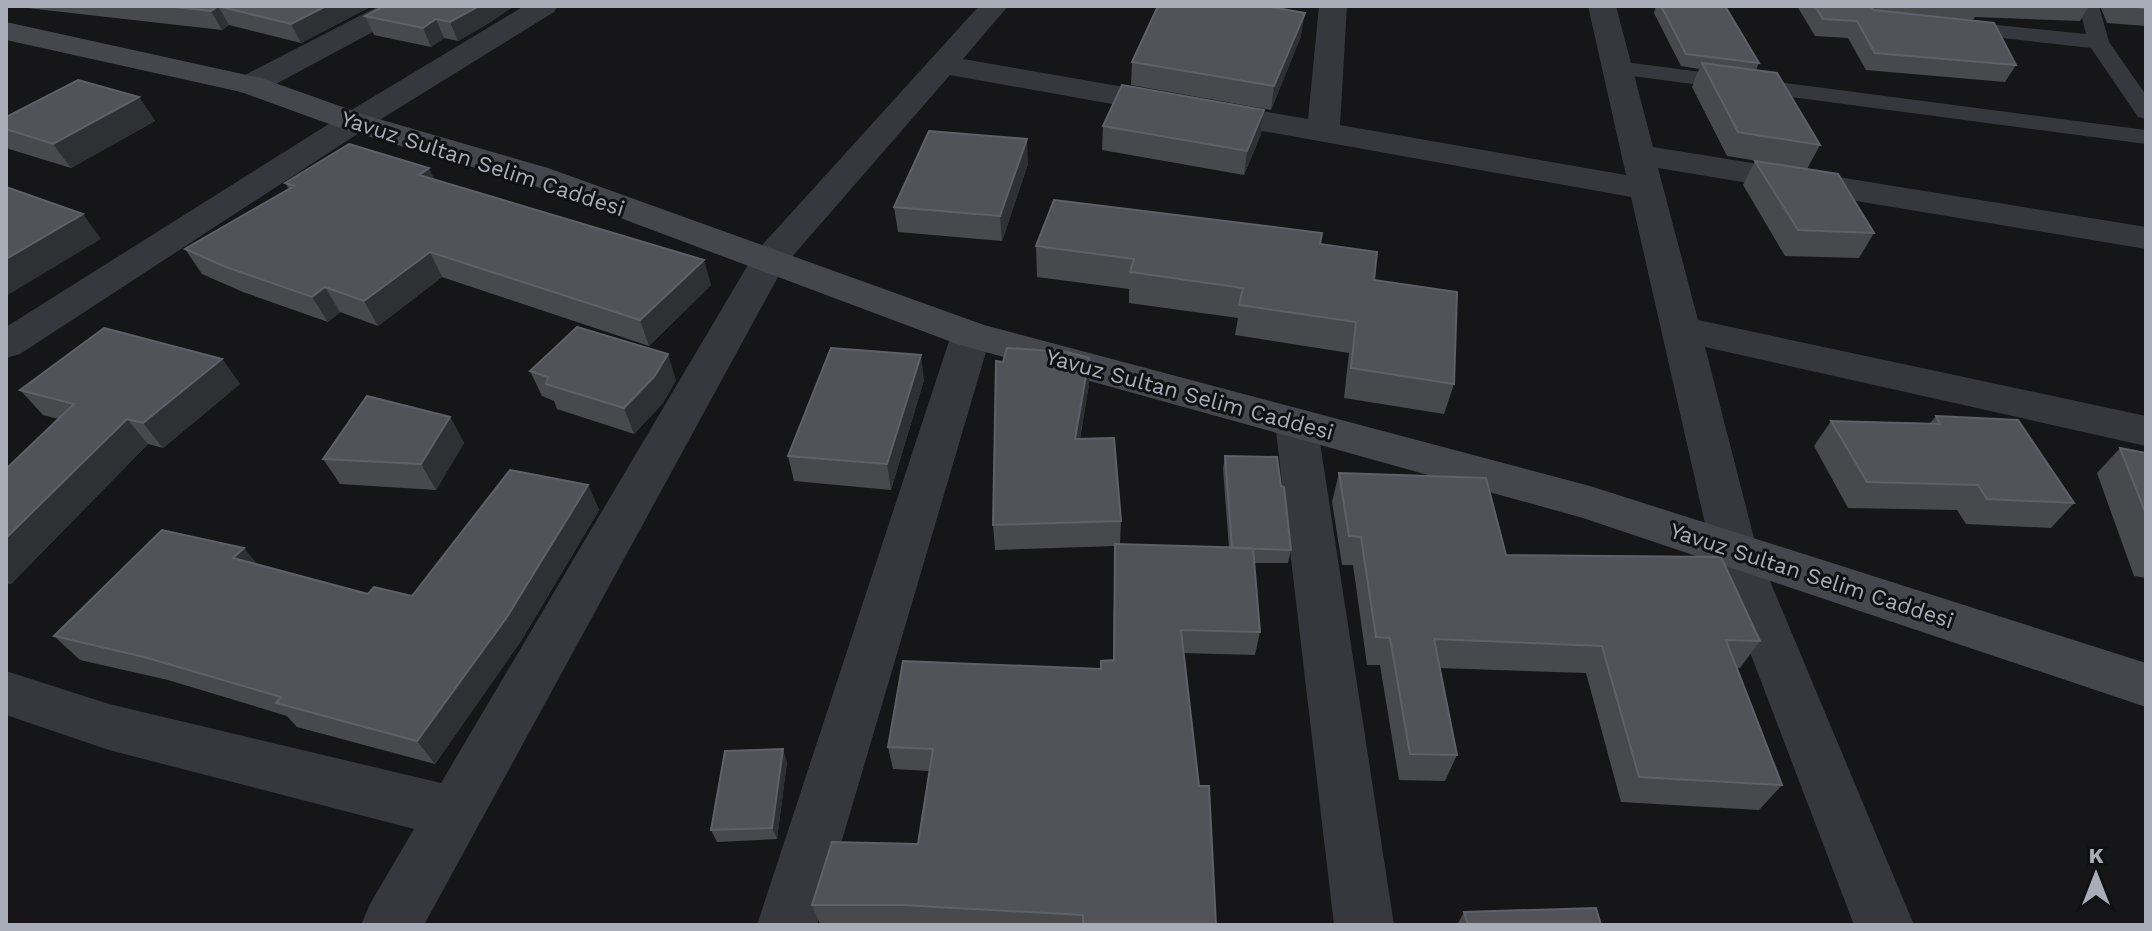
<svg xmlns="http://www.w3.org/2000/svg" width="2152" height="931" font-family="'Work Sans',sans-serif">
	<rect width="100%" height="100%" fill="#161618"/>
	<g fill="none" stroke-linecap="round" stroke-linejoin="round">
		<!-- lane -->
		<path fill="#37383d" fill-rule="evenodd" d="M 2079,6 L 2099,6 L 2109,42 L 2146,95 L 2146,119 L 2138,117 L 2091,48 L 1957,33 L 1947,27 L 1957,21 L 2086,34 Z
			M 1617,61 L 2146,130 L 2146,144 L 1609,73 L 1606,68 Z"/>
		<!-- street -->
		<path fill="#37383d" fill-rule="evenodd" d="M 379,6 L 414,6 L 410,12 L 261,92 L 250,94 L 239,92 L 235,85 L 239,78 Z
			M 524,6 L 558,6 L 554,12 L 365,129 L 20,354 L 6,358 L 6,327 L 343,115 Z
			M 979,6 L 1008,6 L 963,59 L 1308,119 L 1319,6 L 1347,6 L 1340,125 L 1626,175 L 1588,6 L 1616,6 L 1653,147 L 2146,227 L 2146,249 L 1658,168 L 1698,320 L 2146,416 L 2146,446 L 1705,347 L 1757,550 L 1914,925 L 1854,925 L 1711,550 L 1631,197 L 950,75 L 784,266 L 424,925 L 361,925 L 370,904 L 414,829 L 109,750 L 6,715 L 6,671 L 109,704 L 441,783 L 755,253 Z
			M 971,322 L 985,326 L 991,335 L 817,925 L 757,925 L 951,335 L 957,326 Z
			M 1296,408 L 1311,412 L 1317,423 L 1394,925 L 1334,925 L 1275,423 L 1281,412 Z"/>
		<!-- secondary -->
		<path fill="#45474d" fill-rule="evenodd" d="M 6,22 L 261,78 L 365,115 L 548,168 L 984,325 L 1590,486 L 2146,663 L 2146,707 L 1583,518 L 957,344 L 524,182 L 343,129 L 241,92 L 6,40 Z"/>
	</g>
	<!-- wall -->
	<path fill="#47494d" d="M 9,6 L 372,6 L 301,43 L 229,25 L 222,30 Z
		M 384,6 L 514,6 L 489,23 L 458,41 L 444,38 L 431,47 L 374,35 L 365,16 Z
		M 1656,6 L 1725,6 L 1759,63 L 1756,70 L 1820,145 L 1807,169 L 1727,156 L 1692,87 L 1699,69 L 1681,66 L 1654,13 Z
		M 1797,6 L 2089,6 L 2080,21 L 1975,17 L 1973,20 L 1874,10 L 2016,65 L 2005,82 L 1866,70 L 1848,38 L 1815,36 Z
		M 2100,6 L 2146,6 L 2146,26 L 2107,23 Z
		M 1301,36 L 1271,110 L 1131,85 L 1132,62 Z
		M 139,97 L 155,121 L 71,168 L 9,149 L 6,145 L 6,117 Z
		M 1264,110 L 1261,134 L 1244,175 L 1102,150 L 1103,126 Z
		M 1755,161 L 1874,233 L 1859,258 L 1785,256 L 1743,185 Z
		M 1028,164 L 1002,241 L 898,232 L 894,207 Z
		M 435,180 L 711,285 L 649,346 L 442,277 L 378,326 L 340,312 L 328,322 L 243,292 L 202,274 L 185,249 L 289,189 L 285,183 Z
		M 1320,244 L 1374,280 L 1454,384 L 1444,414 L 1344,398 L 1349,353 L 1235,335 L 1238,318 L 1129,303 L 1129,289 L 1037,277 L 1036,246 Z
		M 222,359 L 240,384 L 163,448 L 148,444 L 11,584 L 6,583 L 6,469 L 58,419 L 43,415 L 20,390 Z
		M 530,371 L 676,380 L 663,403 L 634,434 L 557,409 L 554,401 L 542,396 Z
		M 924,380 L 891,490 L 794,481 L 788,456 Z
		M 1089,384 L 1080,439 L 1121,521 L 1120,544 L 1229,548 L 1223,469 L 1225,456 L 1281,486 L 1291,550 L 1288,563 L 1254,563 L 1260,632 L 1255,655 L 1183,653 L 1216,925 L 820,924 L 812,905 L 918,844 L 929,771 L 893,769 L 888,747 L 1101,669 L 1113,660 L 1115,546 L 995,550 L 993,525 Z
		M 1936,416 L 2074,503 L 2051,528 L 1966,524 L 1957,510 L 1848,508 L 1814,446 L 1831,421 L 1930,423 Z
		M 450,417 L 464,443 L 436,490 L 340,484 L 323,459 Z
		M 2120,448 L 2146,453 L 2146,578 L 2134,576 L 2097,473 Z
		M 1339,473 L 1506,555 L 1760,641 L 1740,668 L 1737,668 L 1782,785 L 1759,810 L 1621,802 L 1586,673 L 1439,668 L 1457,755 L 1445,781 L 1399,780 L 1380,665 L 1367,665 L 1353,565 L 1342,565 L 1332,502 Z
		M 588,485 L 599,510 L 521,641 L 435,764 L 297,727 L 287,716 L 168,680 L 80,660 L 54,636 L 258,565 L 368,594 L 412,596 Z
		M 787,762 L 777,839 L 717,842 L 711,830 Z
		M 1464,912 L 1601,925 L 1457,925 Z"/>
	<!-- shaded-wall -->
	<path fill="#2f3033" d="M 218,6 L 229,25 L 222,30 L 211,11 Z
		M 326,6 L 372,6 L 301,43 L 291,24 Z
		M 479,6 L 514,6 L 489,23 L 458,41 L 450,22 Z
		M 1305,13 L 1301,36 L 1271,110 L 1274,86 Z
		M 436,19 L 444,38 L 431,47 L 423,28 Z
		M 139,97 L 155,121 L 71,168 L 53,144 Z
		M 1264,110 L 1261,134 L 1244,175 L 1247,151 Z
		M 1027,139 L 1028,164 L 1002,241 L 1000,216 Z
		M 429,168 L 441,193 L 419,175 Z
		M 83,214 L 101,239 L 6,296 L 6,259 Z
		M 430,252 L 442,277 L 378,326 L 364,301 Z
		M 704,260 L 711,285 L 649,346 L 640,320 Z
		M 325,287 L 340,312 L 328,322 L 312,297 Z
		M 668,354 L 676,380 L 663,403 L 634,434 L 624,408 Z
		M 921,355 L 924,380 L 891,490 L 887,464 Z
		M 1089,358 L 1089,384 L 1075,465 L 1075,439 Z
		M 222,359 L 240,384 L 163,448 L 143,423 Z
		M 450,417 L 464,443 L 436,490 L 421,464 Z
		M 127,419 L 148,444 L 11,584 L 6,579 L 6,538 Z
		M 588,485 L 599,510 L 521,641 L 435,764 L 417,741 Z
		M 244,548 L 264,572 L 233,558 Z
		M 783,749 L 787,762 L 777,839 L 772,828 Z"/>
	<!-- building -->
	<path fill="#525359" stroke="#5f6168" stroke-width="2" d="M 165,6 L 326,6 L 291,24 L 218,6 L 211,11 Z
		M 384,6 L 479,6 L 450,22 L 436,19 L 423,28 L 365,16 Z
		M 1158,6 L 1265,6 L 1305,13 L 1274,86 L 1132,62 Z
		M 1661,6 L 1725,6 L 1759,63 L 1686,54 Z
		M 1815,6 L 1869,6 L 1874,10 L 1994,23 L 2016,65 L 1875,53 L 1857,21 L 1823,19 Z
		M 2118,6 L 2146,6 L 2146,8 Z
		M 1702,63 L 1777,73 L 1820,145 L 1738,132 Z
		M 78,80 L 139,97 L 53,144 L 6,129 L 6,117 Z
		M 1122,85 L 1264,110 L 1247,151 L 1103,126 Z
		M 929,131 L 1027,139 L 1000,216 L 894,207 Z
		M 349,144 L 429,168 L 419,175 L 704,260 L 640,320 L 430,252 L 364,301 L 325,287 L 312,297 L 226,267 L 185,249 L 294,186 L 285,183 Z
		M 1755,161 L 1838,174 L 1874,233 L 1798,230 Z
		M 6,187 L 83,214 L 6,259 Z
		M 1054,200 L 1322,233 L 1320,244 L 1377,252 L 1374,280 L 1457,292 L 1454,384 L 1351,368 L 1356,322 L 1239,305 L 1243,288 L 1130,272 L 1134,259 L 1036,246 Z
		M 577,327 L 668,354 L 654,377 L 624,408 L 546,384 L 548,377 L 530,371 Z
		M 104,328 L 222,359 L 143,423 L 127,419 L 6,538 L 6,469 L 74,404 L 20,390 Z
		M 831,348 L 921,355 L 887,464 L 788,456 Z
		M 1007,348 L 1067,352 L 1089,358 L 1075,439 L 1114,438 L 1121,521 L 993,525 L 996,361 L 1003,362 Z
		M 367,396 L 450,417 L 421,464 L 323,459 Z
		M 1936,416 L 2018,420 L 2074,503 L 1987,499 L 1978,485 L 1867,482 L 1831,421 L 1940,424 Z
		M 2120,448 L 2146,453 L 2146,514 Z
		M 1225,456 L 1277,457 L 1281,486 L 1284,487 L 1291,550 L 1232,548 Z
		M 510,470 L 588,485 L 507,617 L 417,741 L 276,703 L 281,697 L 144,657 L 54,636 L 162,530 L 244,548 L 233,558 L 368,594 L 374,587 L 412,596 Z
		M 1339,473 L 1486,478 L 1506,555 L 1721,557 L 1760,641 L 1726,640 L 1782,785 L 1639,777 L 1602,646 L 1434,639 L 1457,755 L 1410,754 L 1390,638 L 1376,637 L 1361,537 L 1349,536 Z
		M 1115,544 L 1253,548 L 1260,632 L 1181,630 L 1199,786 L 1209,786 L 1216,925 L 1083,925 L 1083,915 L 901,905 L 812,905 L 832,842 L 918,844 L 933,749 L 888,747 L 903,661 L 1101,669 L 1101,661 L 1114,660 Z
		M 783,749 L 772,828 L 711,830 L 725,751 Z
		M 1596,908 L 1601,925 L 1468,925 L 1464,912 Z"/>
	<g text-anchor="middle" stroke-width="6" stroke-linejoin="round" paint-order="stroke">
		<!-- street labels -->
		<g font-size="22" fill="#a8adb8" stroke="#111113">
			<text transform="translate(483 163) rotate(18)" y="8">Yavuz Sultan Selim Caddesi</text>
			<text transform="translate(1190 394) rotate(15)" y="8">Yavuz Sultan Selim Caddesi</text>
			<text transform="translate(1812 575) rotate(18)" y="8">Yavuz Sultan Selim Caddesi</text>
		</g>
	</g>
	<!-- border -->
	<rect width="2152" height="931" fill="none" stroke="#a8adb8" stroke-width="16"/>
	<!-- north arrow -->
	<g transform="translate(2096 875)" stroke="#111113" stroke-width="6" paint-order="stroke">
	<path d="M0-6L14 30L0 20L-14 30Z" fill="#a8adb8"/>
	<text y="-12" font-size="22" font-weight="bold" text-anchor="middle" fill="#a8adb8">K</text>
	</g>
</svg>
